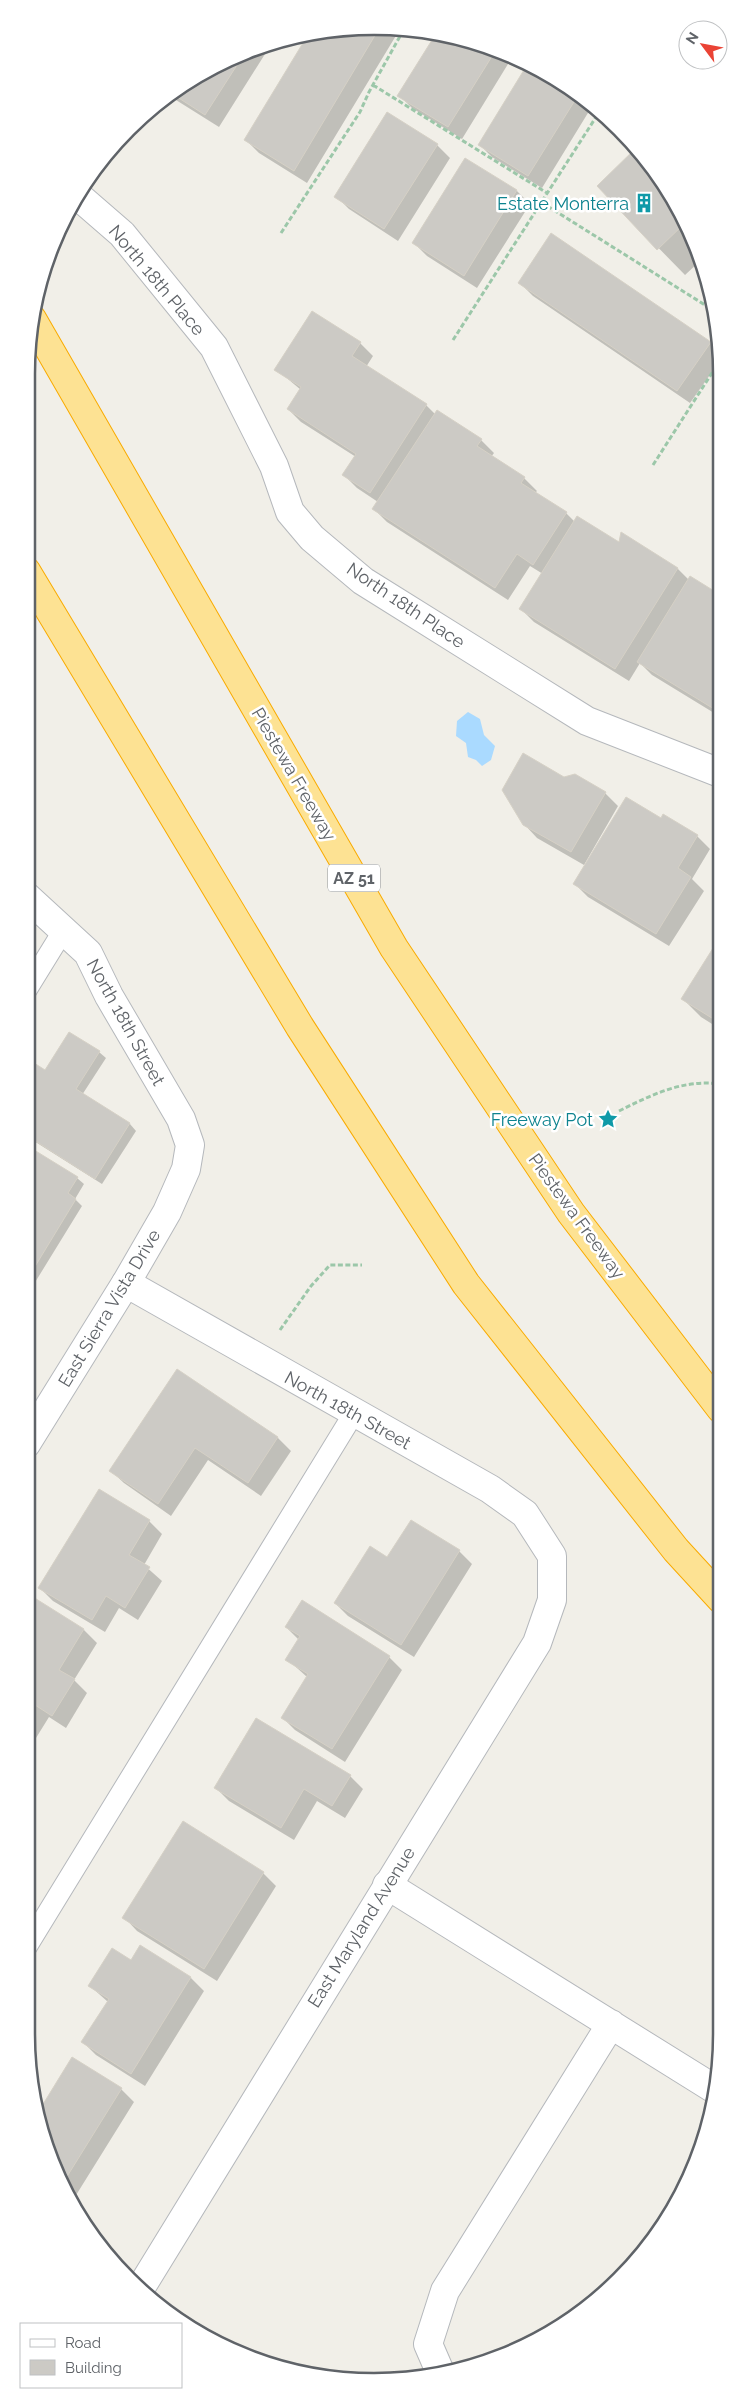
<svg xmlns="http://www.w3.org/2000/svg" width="748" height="2408" font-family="Raleway,sans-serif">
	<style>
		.water { fill: #aadaff }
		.shadow { fill: #0003 }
		.building { fill: #cccac5; stroke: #d6d1c6 }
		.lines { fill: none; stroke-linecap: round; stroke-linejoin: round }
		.service-casing { stroke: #b5b8bc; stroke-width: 22 }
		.minor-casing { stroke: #b5b8bc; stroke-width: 30 }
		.tertiary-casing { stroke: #b5b8bc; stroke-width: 30 }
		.motorway-casing { stroke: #f9ab00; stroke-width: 30 }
		.path { stroke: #9cc7a9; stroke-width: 3; stroke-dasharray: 5 2.5; stroke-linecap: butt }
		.service { stroke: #fff; stroke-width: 20 }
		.minor { stroke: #fff; stroke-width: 28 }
		.tertiary { stroke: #fff; stroke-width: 28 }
		.motorway { stroke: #fde293; stroke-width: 28 }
		.labels { text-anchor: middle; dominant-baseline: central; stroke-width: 5; stroke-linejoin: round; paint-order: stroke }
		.shield { fill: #fff; stroke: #8f9295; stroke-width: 1 }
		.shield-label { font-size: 16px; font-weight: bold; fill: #5f6368 }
		.culture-label { font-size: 18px; fill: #0d838f; stroke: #fff; text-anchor: end }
		.street-label { font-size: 18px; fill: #5f6368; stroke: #fff }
		.rim { fill: none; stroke: #5f6368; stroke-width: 2.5 }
	</style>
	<rect width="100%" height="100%" fill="#f1efe8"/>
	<path class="water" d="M468 712 480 719 484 735 495 746 491 760 482 766 476 760 468 757 466 743 456 736 457 721Z"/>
	<path class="shadow" d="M374 26 400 29 307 183 259 153 246 140 311 32Z
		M438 33 511 59 462 139 412 108 399 95Z
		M272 43 219 127 168 95 181 85 241 53Z
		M528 65 548 73 591 108 542 188 492 157 479 144Z
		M437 145 450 158 398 241 349 209 336 196Z
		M638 148 686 220 699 262 685 275 598 186Z
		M465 159 517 191 530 204 477 288 427 256 414 243Z
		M520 283 710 342 719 351V362L690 403 533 296Z
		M360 343 373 356 366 367 426 405 435 414 481 440 494 453 491 457 524 478 537 491 535 493 566 513 575 522 678 569 689 580 690 578 719 596V716L652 675 640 663 629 681 534 622 521 609 543 574 530 566 508 600 387 522 374 509 378 502 357 488 344 475 356 457 301 422 288 409 301 390 276 369Z
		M719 428V438L715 434Z
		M563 778 605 793 618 806 584 865 537 838 524 824Z
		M661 820 697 836 710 849 692 879 704 891 669 946 588 897 575 884Z
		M720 939V1029L701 1017 683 999Z
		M99 1052 106 1058 82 1095 130 1124 136 1131 102 1184 26 1136V1070L46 1072Z
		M26 1146 77 1178 84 1184 75 1199 82 1206 34 1284 26 1279Z
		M177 1371 278 1438 291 1451 261 1496 208 1460 171 1516 124 1483 110 1470Z
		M99 1491 149 1521 162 1534 144 1565 162 1581 138 1620 119 1608 105 1632 53 1601 40 1588Z
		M459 1551 472 1564 414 1657 348 1616 335 1603 388 1559Z
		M34 1599 84 1630 97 1643 74 1680 87 1693 66 1728 49 1717 36 1738 26 1732V1611Z
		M286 1627 389 1657 402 1670 345 1762 295 1730 282 1717 307 1677 287 1659 299 1640Z
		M350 1776 363 1789 345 1818 317 1801 294 1840 229 1801 216 1788Z
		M263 1873 276 1886 217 1981 137 1931 124 1917Z
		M141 1947 191 1978 204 1991 145 2086 96 2055 83 2042 108 2002 90 1986 131 1962Z
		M73 2059 121 2089 134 2102 73 2200 53 2167 37 2116Z"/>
	<path class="building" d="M374 26 380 27 294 171 244 140 309 33Z
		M437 32 494 53 448 127 397 96Z
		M246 51 205 115 171 93 181 85Z
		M527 65 548 73 577 97 528 176 478 145Z
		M387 112 438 144 384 229 334 197Z
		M637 147 686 222 657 250 597 186Z
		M465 158 517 190 464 276 412 243Z
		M551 233 711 342 677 391 518 283Z
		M312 311 361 342 352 356 427 404 370 493 342 475 356 454 287 409 301 387 274 370Z
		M437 410 482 439 477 446 525 477 521 483 567 512 533 565 517 554 495 588 372 509Z
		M577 516 619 542 621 532 678 568 615 669 519 609Z
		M690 576 719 594V712L637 662Z
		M523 753 564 777 575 774 606 792 571 852 523 825 502 790Z
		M626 797 661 818 663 814 698 835 678 868 691 877 656 934 573 884Z
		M720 937V1023L681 999Z
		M69 1032 100 1051 76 1089 130 1123 95 1179 26 1135V1068L31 1061 45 1070Z
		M26 1145 78 1177 68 1193 76 1199 28 1278Z
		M177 1369 278 1437 248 1483 195 1448 158 1504 109 1471Z
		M99 1489 150 1520 129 1555 150 1567 125 1608 106 1596 92 1620 38 1588Z
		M411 1520 460 1550 401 1645 334 1603 370 1546 387 1557Z
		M33 1597 84 1629 59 1670 75 1679 52 1716 35 1705 26 1720V1609Z
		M302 1600 390 1656 332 1749 281 1718 308 1674 285 1660 300 1636 285 1627Z
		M256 1718 351 1775 332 1806 304 1789 281 1828 214 1788Z
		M183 1821 264 1872 204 1969 122 1918Z
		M140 1945 191 1977 131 2074 81 2042 109 1999 88 1986 112 1948 131 1960Z
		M72 2057 122 2088 63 2183 53 2167 37 2114Z"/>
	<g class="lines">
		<defs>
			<path id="service" d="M26 991 63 931
				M26 1948 354 1413"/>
			<path id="minor" d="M77 195 122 234 214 347 274 466 290 512 312 538 363 581 587 721 720 773
				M26 896 88 953 109 996 181 1119 190 1145 186 1169 167 1212 126 1283
				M387 1885 716 2090
				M441 2374 428 2344 445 2291 611 2024"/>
			<path id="tertiary" d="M26 1444 126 1283 490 1489 525 1514 552 1556V1600L537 1643 140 2289"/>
			<path id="motorway" d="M32 319 394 948 571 1213 721 1409
				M26 571 300 1027 466 1284 676 1550 721 1599"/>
		</defs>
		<use href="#service" class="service-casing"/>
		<use href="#minor" class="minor-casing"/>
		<use href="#tertiary" class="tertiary-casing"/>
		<use href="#motorway" class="motorway-casing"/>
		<path class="path" d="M373 85 547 193
			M541 202 713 310
			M281 233 360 112 369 92 404 29
			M453 340 598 114
			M653 465 719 362
			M619 1111C651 1095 683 1079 720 1084
			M280 1330 311 1286 330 1265H362"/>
		<use href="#service" class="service"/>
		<use href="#minor" class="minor"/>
		<use href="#tertiary" class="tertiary"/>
		<use href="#motorway" class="motorway"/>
	</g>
	<defs>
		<symbol id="building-bare" viewBox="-9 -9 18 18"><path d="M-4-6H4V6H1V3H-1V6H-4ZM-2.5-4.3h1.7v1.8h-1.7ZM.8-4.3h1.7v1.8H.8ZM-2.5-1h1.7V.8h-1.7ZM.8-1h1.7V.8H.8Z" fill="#0f9aa8" stroke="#fff" stroke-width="2.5" paint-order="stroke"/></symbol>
		<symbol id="sight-bare" viewBox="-9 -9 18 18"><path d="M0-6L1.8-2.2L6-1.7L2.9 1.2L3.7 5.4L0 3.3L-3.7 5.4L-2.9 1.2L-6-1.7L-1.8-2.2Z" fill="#0f9aa8" stroke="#fff" stroke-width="2.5" paint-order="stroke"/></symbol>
	</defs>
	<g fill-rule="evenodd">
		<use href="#building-bare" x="630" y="189" width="28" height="28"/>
		<use href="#sight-bare" x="594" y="1105" width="28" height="28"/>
	</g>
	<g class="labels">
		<rect class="shield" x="328" y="864.5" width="52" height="27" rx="4"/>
		<g class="shield-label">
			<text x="354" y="878">AZ 51</text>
		</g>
		<g class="culture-label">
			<text x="629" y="203">Estate Monterra</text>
			<text x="593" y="1119">Freeway Pot</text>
		</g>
		<g class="street-label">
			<text transform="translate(157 280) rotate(50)">North 18th Place</text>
			<text transform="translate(406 605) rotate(34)">North 18th Place</text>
			<text transform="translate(294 774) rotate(60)">Piestewa Freeway</text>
			<text transform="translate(126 1022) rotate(61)">North 18th Street</text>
			<text transform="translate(577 1216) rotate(54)">Piestewa Freeway</text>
			<text transform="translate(109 1308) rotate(-59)">East Sierra Vista Drive</text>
			<text transform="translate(348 1410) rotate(29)">North 18th Street</text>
			<text transform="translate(361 1927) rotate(-58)">East Maryland Avenue</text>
		</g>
	</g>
	<path d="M0 0H748V2408H0ZM374 35H374A339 339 0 0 1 713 374V2034A339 339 0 0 1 374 2373H374A339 339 0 0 1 35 2034V374A339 339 0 0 1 374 35Z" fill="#fff" fill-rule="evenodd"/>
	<path class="rim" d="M374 35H374A339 339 0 0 1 713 374V2034A339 339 0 0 1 374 2373H374A339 339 0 0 1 35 2034V374A339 339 0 0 1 374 35Z"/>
	<rect x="20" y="2323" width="162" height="65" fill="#ffffff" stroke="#bfc1c3"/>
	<rect x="30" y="2339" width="25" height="8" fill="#ffffff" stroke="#bfc1c3"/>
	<text x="65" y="2348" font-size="15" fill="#5f6368">Road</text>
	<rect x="30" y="2360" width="25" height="15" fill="#cccac5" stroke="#bfc1c3"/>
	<text x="65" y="2373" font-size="15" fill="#5f6368">Building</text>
	<g transform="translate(703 45) rotate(302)"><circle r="24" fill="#ffffff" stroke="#bfc1c3"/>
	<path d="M0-4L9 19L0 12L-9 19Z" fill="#ea4335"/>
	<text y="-8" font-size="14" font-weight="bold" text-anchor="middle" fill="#5f6368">N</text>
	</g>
</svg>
